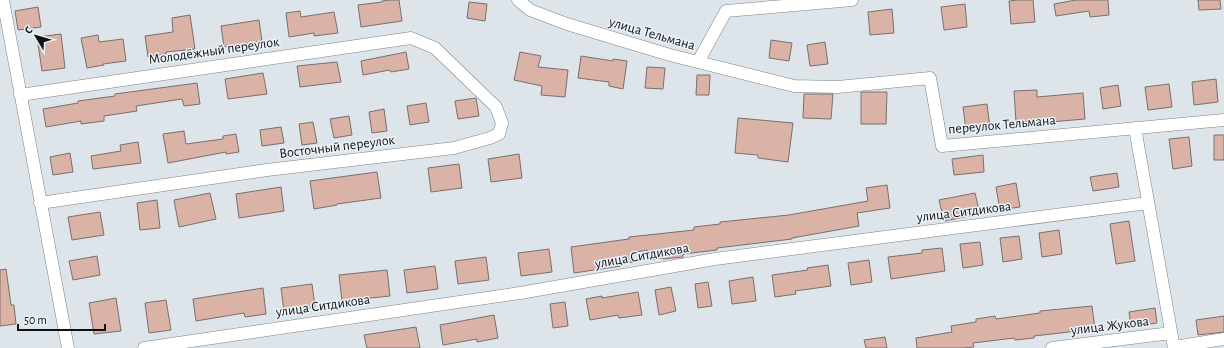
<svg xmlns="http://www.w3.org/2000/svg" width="1224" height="348" font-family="'Alegreya Sans',sans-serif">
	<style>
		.building { fill: #dab2a6; stroke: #78706e }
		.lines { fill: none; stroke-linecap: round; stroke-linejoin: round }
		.minor-casing { stroke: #7d8389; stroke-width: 13 }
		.minor { stroke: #fff; stroke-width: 12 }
		.labels { text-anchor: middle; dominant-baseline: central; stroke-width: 3; stroke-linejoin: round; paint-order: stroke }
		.street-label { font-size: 14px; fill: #0f1214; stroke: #ebf2f8 }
	</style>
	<rect width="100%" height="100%" fill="#dde4ea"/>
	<path class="building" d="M390 0H399L402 21 361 27 358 5 382 2V1Z
		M1017 0H1033L1035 22 1011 24 1009 1Z
		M1076 0H1108L1109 15 1090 17 1089 11 1056 16 1054 4Z
		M1198 0H1220L1221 9 1199 10Z
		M469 2 487 4 485 21 467 18Z
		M965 4 967 27 944 30 941 7Z
		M38 7 41 27 18 30 15 11Z
		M892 9 894 33 870 35 868 12Z
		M300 11 301 17 334 12 338 33 314 36V33L289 37 286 13Z
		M190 15 195 49 166 52V54L148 57 145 36 173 32 172 18Z
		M259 20 262 41 224 47 221 26Z
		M61 34 65 68 42 71 37 37Z
		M98 35 99 42 123 39 126 61 103 64 104 65 87 68 81 38Z
		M771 40 792 43 789 61 769 58Z
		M825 42 828 64 810 66 807 45Z
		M406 52 409 69 391 72 390 70 363 75 361 61Z
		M520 52 541 56 538 67 568 70 565 97 541 95 542 86 514 80Z
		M581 56 613 61V59L627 61 623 89 609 86V82L578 78Z
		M337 62 341 82 300 87 297 66Z
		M647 67 665 68 663 89 645 88Z
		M263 73 267 94 228 99 225 79Z
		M697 75H710L709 95H696Z
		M1216 79 1218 102 1194 105 1192 82Z
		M197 83 200 104 184 106 182 99 136 106 137 111 104 116V121L81 124V121L46 127 43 109 78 103V101L115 96V94Z
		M1169 84 1172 107 1148 110 1145 87Z
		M1118 85 1121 106 1103 109 1100 88Z
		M1037 90V97L1083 93 1085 119 1050 122V120L1016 122 1014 91Z
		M861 92H887L886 124H861Z
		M804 94H833L831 119 803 118Z
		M476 98 479 116 458 119 455 101Z
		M426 103 429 122 410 125 407 106Z
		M987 104 990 128 966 130 963 107Z
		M384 109 387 131 372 133 369 112Z
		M349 116 352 135 334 138 330 119Z
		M738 118 793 123 788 162 758 158V155L735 153Z
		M313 122 317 143 302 145 299 124Z
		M281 127 284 143 262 146 260 130Z
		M184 131 186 144 223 139V136L236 134 239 152 226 154V152L168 163 163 134Z
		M1214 135H1224V160H1214Z
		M1189 137 1192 166 1173 169 1169 139Z
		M138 142 141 163 93 169 91 156 121 151 120 145Z
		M70 153 73 172 53 175 50 157Z
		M519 154 522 178 491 182 488 159Z
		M983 155 984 172 954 175 952 159Z
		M459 164 462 188 431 192 428 168Z
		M377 172 381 198 337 204V205L314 209 310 181Z
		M1117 173 1119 187 1093 191 1090 177Z
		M1016 183 1020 207 1000 210 996 187Z
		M887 185 890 208 857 213 859 226 792 238V239L717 248V250L683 254V257L663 259V258L649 260 647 250 632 253 633 262 620 264 621 266 574 273 571 247 629 239V237L694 230V227L720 224V222L789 215 868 201 866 188Z
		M281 187 284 211 239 218 236 194Z
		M210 193 216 219 179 227 174 200Z
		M975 193 980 214 944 221 939 200Z
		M157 200 160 228 140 230 137 203Z
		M100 212 104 235 72 240 68 217Z
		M1129 221 1135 261 1116 264 1110 224Z
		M1059 230 1062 254 1042 257 1039 233Z
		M1019 236 1022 259 1003 262 1000 238Z
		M980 242 983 265 963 268 960 244Z
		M942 248 945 271 891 279 888 257 922 253V250Z
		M549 249 552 272 521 276 518 253Z
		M97 256 100 275 73 280 69 261Z
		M486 257 489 280 458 284 455 261Z
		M869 260 872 282 851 285 848 263Z
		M828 265 831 286 795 291 796 294 775 297 772 275 808 270 807 268Z
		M435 266 438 289 407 293 404 270Z
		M6 269 11 305H14L16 324 0 326V270Z
		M387 270 390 296 342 301 339 275Z
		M753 277 756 301 732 304 729 281Z
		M708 282 712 306 698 308 695 284Z
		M312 284 315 307 284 311 281 288Z
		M671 287 676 311 659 315 655 290Z
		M263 288 266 314 245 317 244 313 196 321 193 299Z
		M638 292 642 315 619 318 618 315 590 320 586 299 602 296V298Z
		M116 298 121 331 94 334 89 303Z
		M166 300 171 330 149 333 145 303Z
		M565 302 568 326 553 328 550 304Z
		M1092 306 1095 329 1034 336V338L1015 340 1014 338 973 343 974 347 963 348H917L916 338 952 332 951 326 976 322V319L995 316 996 319 1040 313V311Z
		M1155 308 1157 323 1131 327 1129 312Z
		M494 315 498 338 477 342V339L443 345 440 325Z
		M1224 316V332L1198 335 1196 320Z
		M416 327 420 348H367L364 335Z
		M885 337 887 348H866L864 340Z"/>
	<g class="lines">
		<defs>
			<path id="minor" d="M3 0 68 348
				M518 0 530 10 567 24 670 55 794 86 838 87 930 78 942 146 1224 120
				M698 62 726 11 852 0
				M20 95 411 38 435 48 496 107 502 123 499 134 490 138 454 148 267 170 40 203
				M1135 128 1174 348
				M1174 347 1224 339
				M144 348 520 293 715 259 1148 203
				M1052 348 1171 333"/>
		</defs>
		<use href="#minor" class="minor-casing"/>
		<use href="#minor" class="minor"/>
	</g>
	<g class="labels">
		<g class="street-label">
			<text transform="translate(652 34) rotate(16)">улица Тельмана</text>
			<text transform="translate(214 51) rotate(-8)">Молодёжный переулок</text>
			<text transform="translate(1002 125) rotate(-5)">переулок Тельмана</text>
			<text transform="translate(337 147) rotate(-7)">Восточный переулок</text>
			<text transform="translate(964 212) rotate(-7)">улица Ситдикова</text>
			<text transform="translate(642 256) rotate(-10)">улица Ситдикова</text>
			<text transform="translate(323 306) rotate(-8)">улица Ситдикова</text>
			<text transform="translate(1110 326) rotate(-7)">улица Жукова</text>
		</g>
	</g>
	<g transform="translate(36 36) rotate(308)" stroke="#ebf2f8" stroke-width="3" paint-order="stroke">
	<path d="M0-3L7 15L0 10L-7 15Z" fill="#0f1214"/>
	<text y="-6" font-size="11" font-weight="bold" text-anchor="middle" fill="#0f1214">С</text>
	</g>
	<path d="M18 324v6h87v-6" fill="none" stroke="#0f1214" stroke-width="2"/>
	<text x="24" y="324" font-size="12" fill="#0f1214" stroke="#ebf2f8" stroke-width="3" paint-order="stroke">50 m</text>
</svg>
